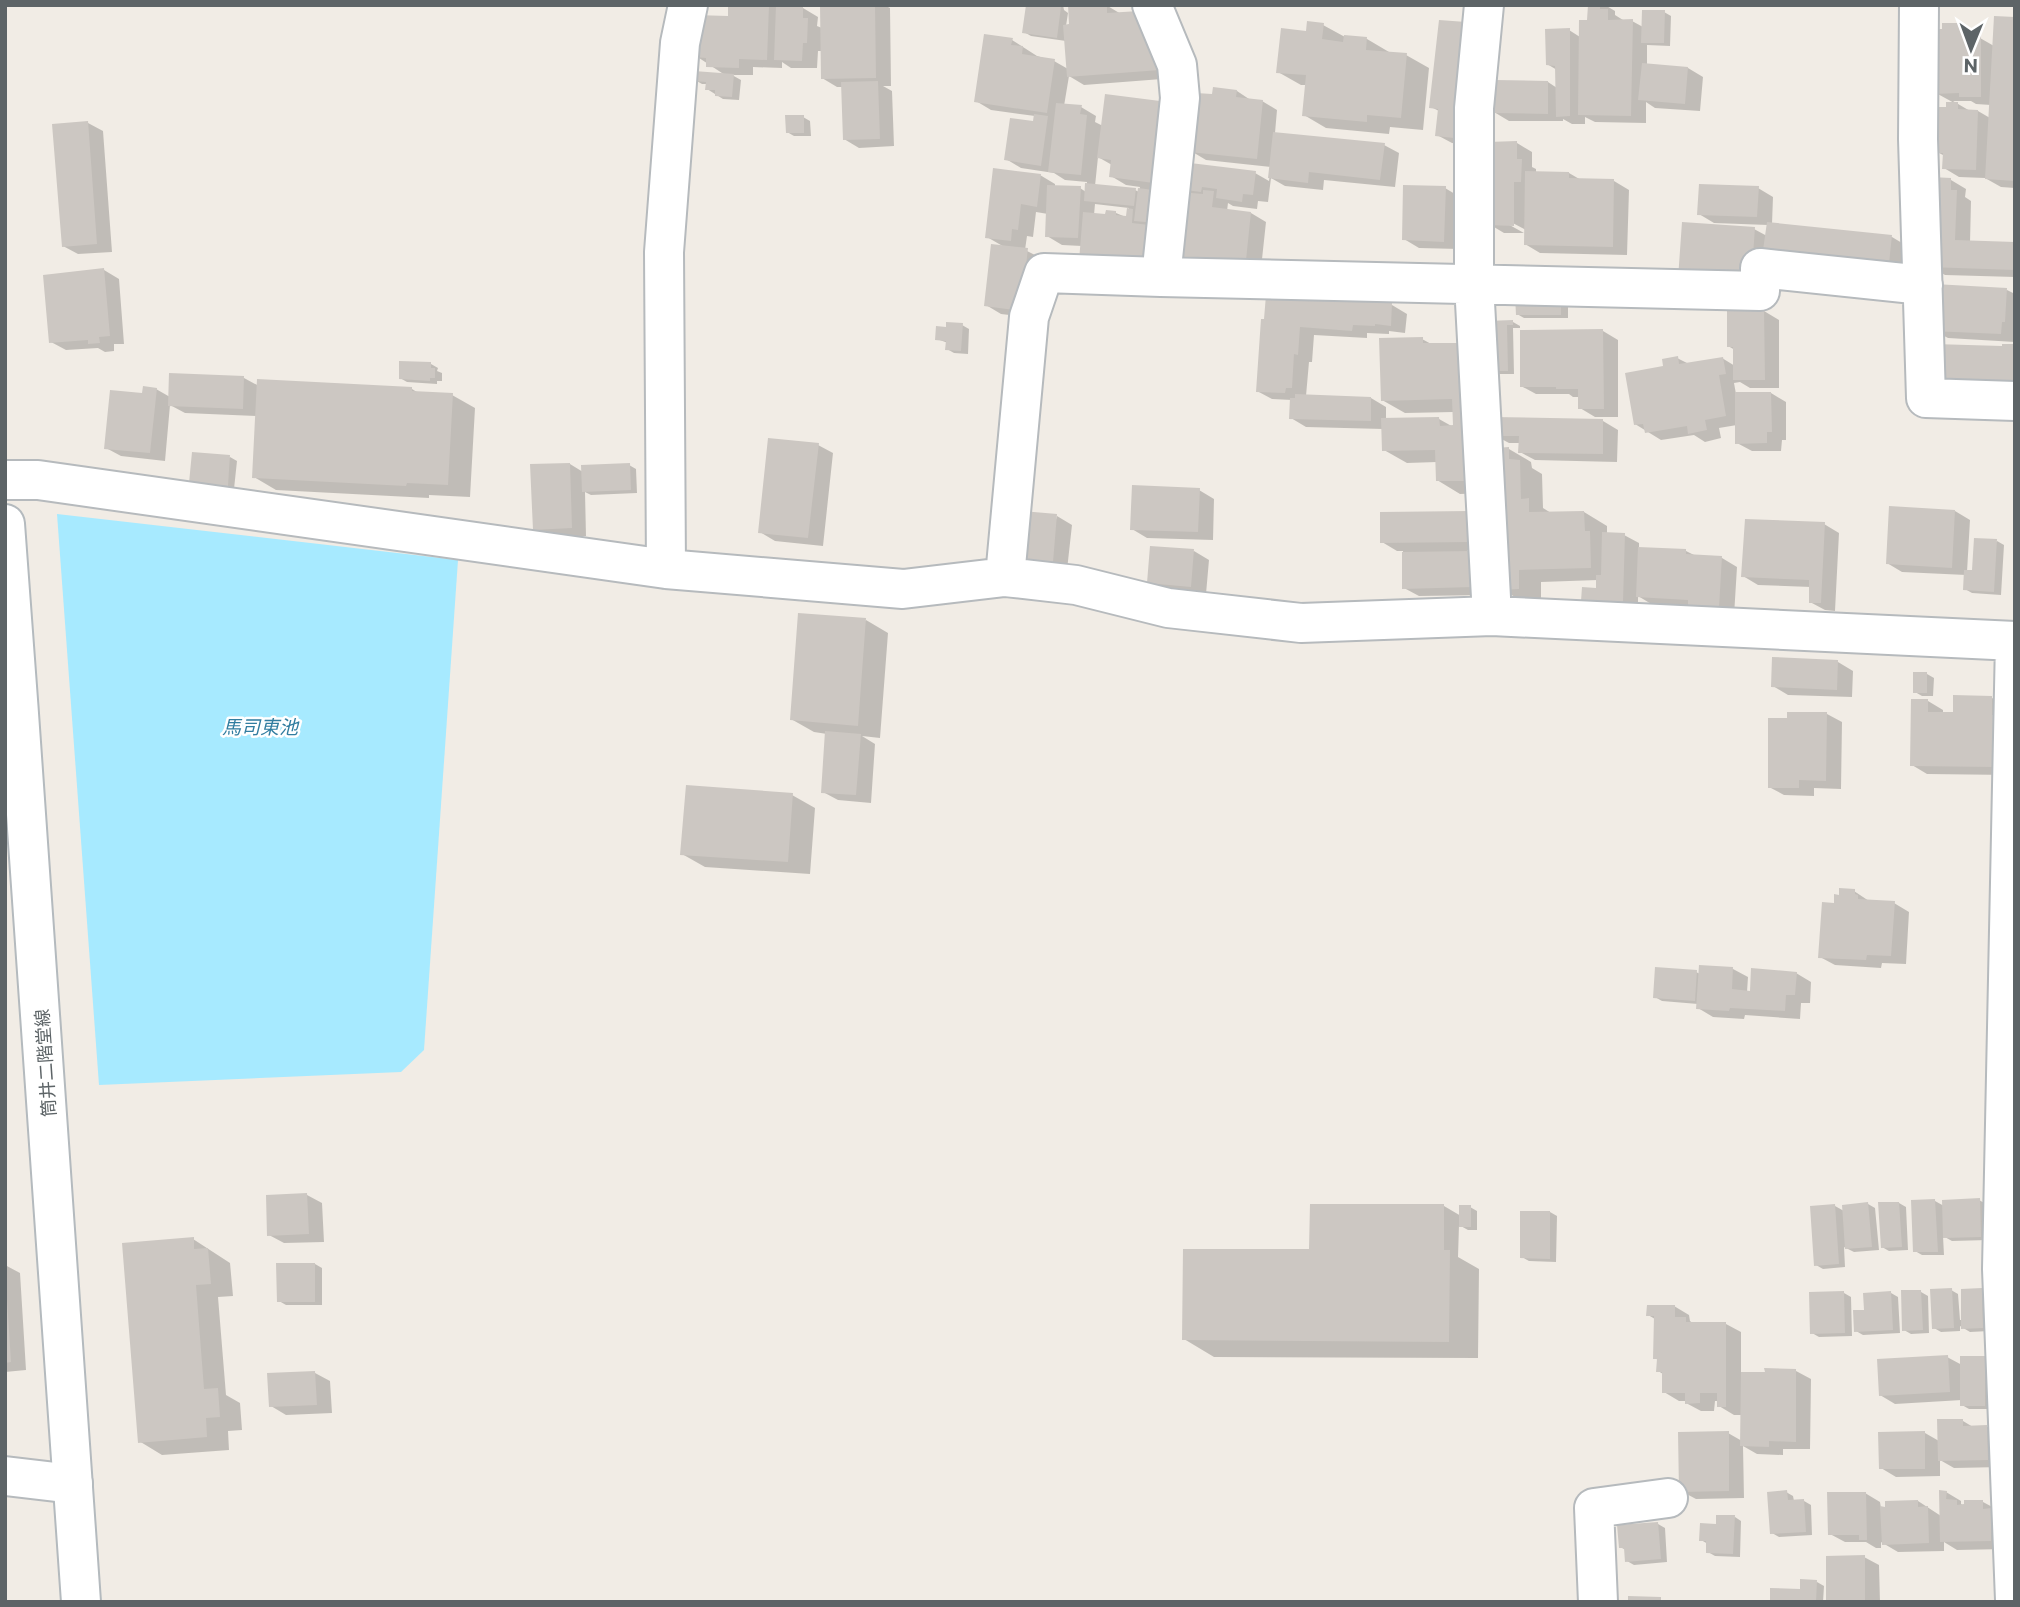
<svg xmlns="http://www.w3.org/2000/svg" width="2020" height="1607" font-family="Commissioner,'Noto Sans JP',sans-serif">
	<style>
		.water { fill: #a7eaff }
		.shadow { fill: #0003; fill-rule: evenodd }
		.building { fill: #ccc7c2 }
		.lines { fill: none; stroke-linecap: round; stroke-linejoin: round }
		.minor-casing { stroke: #b6babd; stroke-width: 42 }
		.tertiary-casing { stroke: #b6babd; stroke-width: 42 }
		.secondary-casing { stroke: #b4babe; stroke-width: 42 }
		.minor { stroke: #fff; stroke-width: 38 }
		.tertiary { stroke: #fff; stroke-width: 38 }
		.secondary { stroke: #fff; stroke-width: 38 }
		.labels { text-anchor: middle; dominant-baseline: central; stroke-width: 5; stroke-linejoin: round; paint-order: stroke }
		.street-label { font-size: 18px; fill: #5d6467; stroke: #fff }
		.water-label { font-size: 19px; font-style: italic; fill: #317da0; stroke: #fff }
	</style>
	<rect width="100%" height="100%" fill="#f1ece5"/>
	<path class="water" d="M57 514 458 560 424 1050 401 1072 99 1085Z"/>
	<path class="shadow" d="M730 5H790L794 8H803L818 17 817 26 822 28 821 5H884L890 8 891 86H883L892 91 894 146 859 148 844 139 842 87H837L822 78V51H818L817 68H791L782 62V68L753 67V75H732L741 80 739 100 723 99 707 89 708 84H702L695 80 725 75 696 56 730 18Z
		M1027 5H1063L1064 10 1068 13 1066 26 1106 5 1121 14 1139 13 1175 78 1084 85 1069 76 1064 106 1081 107 1096 116 1095 122 1103 126 1160 103 1175 111 1177 184 1255 173 1269 181 1271 167 1206 160 1191 151 1214 96 1237 91 1252 101H1262L1277 110 1275 133 1384 145 1399 153 1395 187 1324 180 1323 190 1285 186 1271 178 1268 202 1258 201 1257 209 1233 206 1228 203 1227 211 1251 213 1266 222 1260 278 1082 246 1062 245 1047 236 1048 214 1036 212 1033 237 1027 236 1025 250 1043 259 1036 318 1001 314 986 305 1006 248 987 237 1040 175 1055 184V187L1080 188 1086 192 1087 182 1065 180 1054 173 1021 168 1006 159 1034 123 1035 116 991 110 976 101 1012 40 1037 56 1054 61 1068 69 1066 41 1031 36 1024 32ZM1098 157 1112 165 1111 176 1126 185 1140 187 1139 192 1135 190 1095 186ZM1095 204 1129 208 1128 218 1116 213 1107 216 1094 215Z
		M1589 5H1605L1615 11V15L1623 20 1632 21 1643 27 1664 12 1671 16 1670 46 1647 45V65L1688 68 1703 77 1700 111 1655 108 1646 102V123L1595 122 1585 117V124H1572L1563 119V121H1509L1494 112 1548 82 1557 88V70L1547 64 1569 30 1580 37 1589 22Z
		M2015 19V188L2001 187 1985 178 1959 177 1944 168 1945 156 1937 152 1948 109 1956 104 1936 93 1962 25 1977 34V38H1980L1994 46ZM1953 101H1971L1976 104 1991 105 1990 118 1978 111H1970Z
		M1440 22 1469 145 1452 143 1437 135 1439 111 1431 107Z
		M1323 25 1345 37 1367 39 1389 52V53L1406 55 1429 68 1423 130 1390 127 1389 134 1326 128 1304 115 1306 85H1301L1278 72 1308 33Z
		M803 117 810 121 811 136H794L787 132Z
		M88 123 103 131 112 252 78 254 63 246Z
		M1517 143 1532 152V167L1536 169V173H1569L1581 180 1614 181 1629 190 1627 255 1540 253 1525 244 1526 230 1507 220 1506 223 1524 233H1504L1489 224Z
		M1951 180 1966 189 1965 197 1971 201 1970 243 2015 244V277L1945 275 1930 266Z
		M1445 188 1460 197 1459 249 1419 248 1404 239Z
		M1758 188 1773 197 1772 224 1892 237 1907 246 1904 271 1694 287 1754 229 1767 236 1768 225 1714 223 1699 214Z
		M104 270 119 279 124 344H114V351L105 352 98 348 66 350 51 342Z
		M2007 290 2015 294V342L1948 338 1933 330Z
		M1568 303V318H1524L1517 314Z
		M1392 305 1407 314 1405 333 1389 331V334L1367 333V338L1314 335 1312 362H1309L1306 396 1371 398 1386 407V420L1439 419 1455 428 1454 412 1405 413 1382 400 1422 339 1433 345 1488 493 1460 494 1437 480V462L1407 463 1384 450 1383 429 1306 427 1291 418 1292 400 1272 399 1257 391 1262 321Z
		M1764 311 1779 320V388H1750L1740 382 1734 383 1736 394 1771 393 1786 402V440H1782L1781 451H1752L1737 443V425L1719 428 1721 438 1705 442 1694 435 1661 440 1635 424 1666 367 1677 358 1689 364 1722 358 1735 366V350L1728 346Z
		M1513 322 1520 326V328H1513L1514 374H1497L1489 323Z
		M962 325 969 329 968 354 954 353 947 349 948 343 937 339 947 329Z
		M1603 331 1618 340V417H1595L1580 408V397H1573L1569 394H1536L1521 386Z
		M431 364 438 368 437 371 442 373V381H437V384L407 382 400 378Z
		M244 378 259 386 412 389 420 394 452 395 475 408 470 497 429 495V498L276 490 254 477 257 416 185 413 170 405 165 461 121 456 106 448 144 395 156 389 170 397Z
		M1603 421 1618 430 1617 462 1535 460 1520 452V443H1509L1494 435Z
		M818 445 833 453 823 546 775 541 760 532Z
		M1509 449 1531 462 1532 468 1542 474 1543 508 1551 513 1584 512 1607 526V534L1624 535 1639 543V549L1686 551 1696 556 1722 558 1737 567 1734 616 1653 605 1638 596V610L1598 609 1583 600 1597 590 1598 580 1541 582V601L1524 602 1501 589Z
		M230 457 237 461 234 489 198 486Z
		M570 464 583 472 629 465 636 469 637 493 591 495 585 492 586 536 549 537 534 529Z
		M1199 490 1214 499 1213 540 1147 538 1132 529Z
		M1955 511 1970 520 1967 572H1974L1997 541 2004 545 2001 595 1972 593 1965 589 1966 575 1902 572 1887 563Z
		M1470 512 1485 549 1467 550 1487 561V595L1419 596 1404 588 1403 551H1397L1382 542Z
		M1057 516 1072 525 1067 570H1041Z
		M1824 524 1839 533 1835 611 1825 610 1810 602 1811 587 1758 585 1743 576Z
		M1194 551 1209 560 1206 594 1164 591 1149 583Z
		M866 620 888 633 880 738 862 736 875 744 871 803 838 800 823 792 827 734 814 732 791 719Z
		M1774 659 1838 662 1853 671 1852 697 1788 695 1773 686Z
		M1927 674 1934 678 1933 696H1922L1915 692Z
		M1992 698 2007 706 2011 775 1927 774 1912 765 1928 701 1943 710V713H1954Z
		M1827 714 1842 722 1841 789 1814 788V796L1784 795 1769 787 1788 720Z
		M792 795 815 808 810 874 705 867 682 854Z
		M1854 891 1869 901 1894 903 1909 912 1906 964 1882 963 1881 968 1835 965 1820 957 1835 905Z
		M1733 969 1748 977 1747 992H1752L1796 973 1811 982 1810 1003H1801L1800 1019 1745 1015 1744 1019 1713 1017 1698 1008V1004L1662 1001 1655 997 1696 972 1700 974Z
		M307 1195 322 1203 324 1242 284 1243 269 1235Z
		M1979 1200 1986 1204 1988 1240 1952 1241 1943 1236 1944 1255H1922L1915 1251 1935 1201 1944 1206Z
		M1899 1203 1906 1207 1908 1250 1889 1251 1882 1247Z
		M1868 1204 1875 1208 1879 1250 1854 1252 1844 1247 1845 1267 1823 1269 1816 1265 1835 1206 1844 1211Z
		M1444 1206 1461 1216 1470 1207 1477 1211V1230H1468L1459 1225 1458 1257 1479 1269 1478 1358 1214 1357 1184 1339 1311 1251Z
		M1550 1212 1557 1216 1556 1262 1529 1261 1522 1257Z
		M193 1239 230 1263 233 1296 218 1297 226 1395 240 1403 242 1430 228 1431 229 1450 162 1455 139 1441Z
		M315 1264 322 1268V1305H286L279 1301Z
		M5 1265 20 1273 26 1370 5 1372Z
		M1951 1290 1958 1294 1960 1320H1963L1982 1290 1989 1294V1331L1970 1332 1960 1326V1331L1941 1332 1934 1328Z
		M1921 1292 1928 1296 1929 1333 1911 1334 1904 1330Z
		M1844 1293 1851 1297 1852 1336 1819 1337 1812 1333Z
		M1891 1293 1898 1297 1900 1333 1863 1335 1856 1331 1866 1312Z
		M1674 1306 1689 1315 1690 1321 1694 1324H1726L1741 1332V1374H1767L1796 1371 1811 1379 1810 1449H1783V1455L1757 1454 1743 1446 1744 1498 1696 1499 1681 1491 1728 1433 1742 1441V1415H1734L1719 1406V1401H1715L1714 1411H1701L1686 1403V1401H1679L1664 1392 1663 1374 1658 1371V1360L1655 1358V1319L1648 1315Z
		M1947 1357 1962 1365 1985 1357 1992 1361V1409H1969L1962 1405V1400L1895 1404 1880 1395Z
		M315 1373 330 1381 332 1413 286 1415 271 1406Z
		M1939 1421H1963L1973 1427 1986 1426 2002 1435V1467L1954 1468 1940 1460V1476L1896 1477 1881 1468 1925 1433 1939 1441Z
		M1786 1492 1793 1496 1794 1501H1804L1811 1505 1812 1535 1779 1537 1772 1533Z
		M1946 1492 1961 1501V1504L1966 1507 1983 1502 1998 1510 2006 1549 1957 1550 1944 1542V1551L1898 1552 1881 1542V1548H1876L1866 1542H1845L1830 1534 1865 1493 1880 1502 1881 1508 1918 1501 1941 1516Z
		M1735 1517 1741 1521 1740 1557 1715 1556 1708 1552V1544L1701 1540 1718 1526Z
		M1658 1524 1665 1528 1667 1562 1634 1565 1627 1561 1626 1550 1620 1547Z
		M1864 1557 1879 1565 1880 1602H1828Z
		M1817 1582 1824 1586 1823 1602H1772L1802 1591Z"/>
	<path class="building" d="M728 5H769L767 60 739 59V68L706 67V58L694 57 695 15 728 16Z
		M776 5 803 6V18H808L807 43H803L802 61 774 60Z
		M820 5H875L876 78 821 79Z
		M1026 5H1057L1061 7 1057 38 1022 33Z
		M1068 5H1107V13L1139 11 1140 28 1157 27 1160 70 1067 77 1063 25 1069 24Z
		M1588 5H1600V9H1608V20L1633 19 1631 116 1578 115 1579 20H1587Z
		M1642 10H1665L1664 43H1641Z
		M1994 16 2015 17V181L1985 179Z
		M1439 20 1466 22 1454 138 1435 136 1438 109 1429 108Z
		M1307 21 1324 23 1322 39 1343 42 1344 35 1367 37 1366 50 1407 53 1401 118 1367 115V122L1302 116 1306 75 1276 73 1281 28 1306 31Z
		M1942 23H1962V37L1981 36V97H1959V93L1934 94V29H1942Z
		M1570 28V116L1556 117 1555 66 1546 65 1545 29Z
		M984 34 1013 38 1011 45 1023 46 1022 54 1055 59 1047 113 974 102Z
		M1642 63 1688 67 1685 104 1638 100Z
		M694 71 734 74 732 97 715 96V90H705L706 82 693 81Z
		M1495 80 1548 81V114L1492 113V94H1495Z
		M878 81 880 139 843 140 841 82Z
		M1213 87 1237 90 1236 97 1263 100 1257 159 1189 152 1196 93 1212 94Z
		M1105 94 1160 101 1158 116H1169L1161 184 1109 177 1111 160 1097 158Z
		M1946 102H1958V109L1978 110 1976 170 1942 169 1943 153H1935L1937 107H1946Z
		M1056 103 1082 105 1080 114 1087 115 1081 175 1048 172Z
		M1034 114 1048 116 1041 166 1004 160 1010 118 1033 121Z
		M785 115H804V133H786Z
		M88 121 97 244 62 247 52 124Z
		M1273 132 1385 143 1380 180 1309 172 1308 183 1268 178Z
		M1517 141V159H1522L1521 182H1514V226L1487 225 1488 142Z
		M1182 162 1256 171 1253 195 1243 194 1242 202 1216 198 1217 189 1202 187 1201 192 1178 189Z
		M993 168 1041 174 1037 207 1021 204 1018 230 1012 229 1011 241 985 238Z
		M1525 171 1569 172V178L1614 179 1613 247 1524 245Z
		M1931 177 1951 178V190H1957L1955 240 2015 242V270L1928 267Z
		M1085 183 1136 188 1134 206 1084 201Z
		M1699 184 1759 186 1757 217 1697 215Z
		M1047 185 1081 186 1078 238 1045 237Z
		M1403 185 1446 186 1444 242 1402 240Z
		M1138 188 1161 191 1157 223 1134 221Z
		M1203 190 1214 191 1212 207 1251 212 1245 270 1171 262 1179 192 1203 194Z
		M1127 208 1133 209 1132 223 1158 226 1154 268 1079 261 1083 212 1105 214 1106 210 1116 211V215L1126 216Z
		M1682 222 1755 227 1751 285 1678 279Z
		M1767 222 1892 235 1889 264 1763 250Z
		M991 244 1028 248 1021 311 984 306Z
		M104 268 110 336 99 337 100 343 88 344V340L49 343 43 275Z
		M1934 284 2007 288 2005 322H2002L2001 334 1931 331Z
		M1266 295 1392 303 1391 326 1375 324V326L1353 325 1352 331 1300 327 1298 355 1294 354 1292 388H1286L1285 393 1256 392 1261 319H1264Z
		M1515 295 1561 297V315H1516Z
		M1727 309H1764L1765 380H1733V347H1727Z
		M1513 320V325H1507L1508 371H1488L1487 321Z
		M946 322 963 323 961 351 945 350 946 341 935 340 936 326 946 327Z
		M1603 329 1604 409H1578V389H1556V387H1520V330Z
		M1423 337V343H1463L1466 481H1436L1435 450 1382 451 1381 418 1439 417 1440 426 1453 425 1452 399 1381 401 1379 338Z
		M1934 344 2002 346V344H2015V389L1932 386Z
		M1678 356 1679 364 1723 357 1726 374 1719 375 1726 416 1705 420 1707 430 1688 434 1687 426 1645 433 1643 424 1634 425 1625 373 1663 366 1662 359Z
		M399 361 431 362V368H435V378H430V381L399 379Z
		M169 373 244 376 243 409 168 406Z
		M257 379 412 387V391L453 393 448 485 407 483 406 486 252 478Z
		M143 386 157 388 150 453 104 449 110 390 142 393Z
		M1735 392H1771L1772 432H1767V443L1735 444Z
		M1295 394 1371 397V421L1289 419 1290 398H1295Z
		M1492 417 1603 419V454L1518 453 1519 436H1492Z
		M768 438 819 443 808 538 758 533Z
		M1509 447V459L1520 460 1521 499 1529 498V512L1584 511 1585 531H1590L1591 568 1519 570V589L1499 590 1496 448Z
		M192 452 230 455 228 486 189 483Z
		M570 463 572 528 533 530 530 464Z
		M630 463 631 490 582 492 581 465Z
		M1132 485 1200 488 1198 532 1130 530Z
		M1889 506 1955 510 1952 568 1886 564Z
		M1022 511 1057 514 1053 562 1044 561V565L1024 562Z
		M1470 511V542L1380 543V512Z
		M1745 519 1825 522 1821 603H1809V580L1741 577Z
		M1602 532 1625 533 1623 602 1581 601 1582 587 1596 588V575H1601Z
		M1974 538 1997 539 1994 592 1963 590 1964 570H1972Z
		M1150 546 1194 549 1191 587 1147 583Z
		M1638 547 1686 549V554L1722 556 1719 608 1688 606V600L1636 597Z
		M1472 551 1473 587 1402 589V552Z
		M798 613 866 618 858 726 790 720Z
		M1772 657 1838 660 1837 690 1771 687Z
		M1913 672H1927V693H1913Z
		M1953 695 1992 696V715H1997L1996 767 1910 766 1911 699H1928V712H1953Z
		M1787 712H1827L1826 781 1799 780V788H1768V718H1787Z
		M825 731 861 734 856 795 821 793Z
		M686 785 793 793 788 862 680 855Z
		M1839 888 1855 889V894L1858 895V899L1895 901 1891 956 1867 955 1866 960 1818 958 1822 902 1834 903V894L1839 895Z
		M1699 965 1733 967 1732 989 1750 991 1751 968 1797 972 1795 995H1786L1785 1011 1730 1008 1729 1011 1696 1009Z
		M1655 967 1697 970 1695 1001 1653 998Z
		M307 1193 309 1234 267 1236 266 1195Z
		M1980 1198 1981 1237 1943 1238 1942 1200Z
		M1935 1199 1938 1252H1913L1911 1200Z
		M1868 1202 1872 1247 1845 1249 1842 1205Z
		M1878 1202H1899L1902 1247 1881 1248Z
		M1310 1204H1444V1250H1450L1449 1342 1182 1340 1183 1249H1309Z
		M1835 1204 1839 1264 1814 1266 1810 1206Z
		M1459 1205H1471V1227H1459Z
		M1520 1211H1550V1259L1520 1258Z
		M194 1237V1249L208 1248 211 1284 196 1285 204 1389 218 1388 220 1417 206 1418 207 1437 138 1443 122 1243Z
		M276 1263H315V1302H277Z
		M1952 1288 1954 1328 1932 1329 1930 1289Z
		M1982 1288 1983 1328 1961 1329V1289Z
		M1901 1290H1921L1923 1330 1902 1331Z
		M1844 1291 1845 1333 1810 1334 1809 1292Z
		M1891 1291 1893 1330 1854 1332 1853 1310H1864L1863 1293Z
		M5 1299H7L11 1362 5 1363Z
		M1647 1305H1675V1317H1686V1322H1726V1407H1717V1393H1700V1403L1685 1404V1393H1662V1372H1656L1657 1359H1653L1654 1316H1646Z
		M1948 1355 1950 1392 1879 1396 1877 1359Z
		M1960 1356H1985V1406H1960Z
		M1764 1368 1796 1369V1442L1769 1441V1447L1740 1446 1741 1372H1765Z
		M315 1371 317 1405 269 1407 267 1373Z
		M1937 1419H1963V1426L1987 1425 1988 1460 1938 1461Z
		M1729 1431V1491L1679 1492 1678 1432Z
		M1925 1431V1469H1879L1878 1432Z
		M1787 1490 1788 1500 1804 1499 1806 1532 1770 1534 1767 1492Z
		M1939 1490 1947 1491 1946 1499 1957 1500V1505L1964 1504V1500H1983V1509L1991 1508V1541L1940 1542Z
		M1827 1492H1866L1867 1540H1859V1535H1828Z
		M1918 1500V1507L1928 1506 1929 1543 1882 1545 1880 1506 1885 1507V1501Z
		M1716 1515H1735L1733 1554 1706 1553V1541H1699L1700 1523 1716 1524Z
		M1658 1522 1661 1559 1625 1562 1624 1548H1619L1617 1525Z
		M1865 1555V1602H1826V1556Z
		M1800 1579 1817 1580 1816 1602H1770V1588L1800 1589Z
		M1628 1596 1661 1597V1602H1628Z"/>
	<g class="lines">
		<defs>
			<path id="minor" d="M1152 5 1177 65 1180 98 1161 277
				M1484 5 1474 108V284L1492 616 2015 641 2002 1269 2015 1600
				M1919 5 1918 139 1926 398 2015 401
				M5 480H38L666 569 903 589 1005 577 1076 585 1168 608 1301 623 1492 616
				M666 569 664 252 680 43 688 5
				M1005 577 1029 317 1044 273 1161 277 1760 291V268L1923 285
				M1598 1602 1594 1508 1668 1498"/>
			<path id="tertiary" d="M5 1476 73 1484"/>
			<path id="secondary" d="M5 524C32 883 56 1242 81 1602"/>
		</defs>
		<use href="#minor" class="minor-casing"/>
		<use href="#tertiary" class="tertiary-casing"/>
		<use href="#secondary" class="secondary-casing"/>
		<use href="#minor" class="minor"/>
		<use href="#tertiary" class="tertiary"/>
		<use href="#secondary" class="secondary"/>
	</g>
	<g class="labels">
		<g class="street-label">
			<text transform="translate(45 1063) rotate(-94)">筒井二階堂線</text>
		</g>
		<g class="water-label">
			<text x="260" y="726">馬司東池</text>
		</g>
	</g>
	<rect width="2020" height="1607" fill="none" stroke="#5d6467" stroke-width="14"/>
	<g transform="translate(1971 49) rotate(181)" stroke="#ffffff" stroke-width="5" paint-order="stroke">
	<path d="M0-5L12 26L0 18L-12 26Z" fill="#5d6467"/>
	<text y="-10" font-size="19" font-weight="bold" text-anchor="middle" fill="#5d6467">N</text>
	</g>
</svg>
